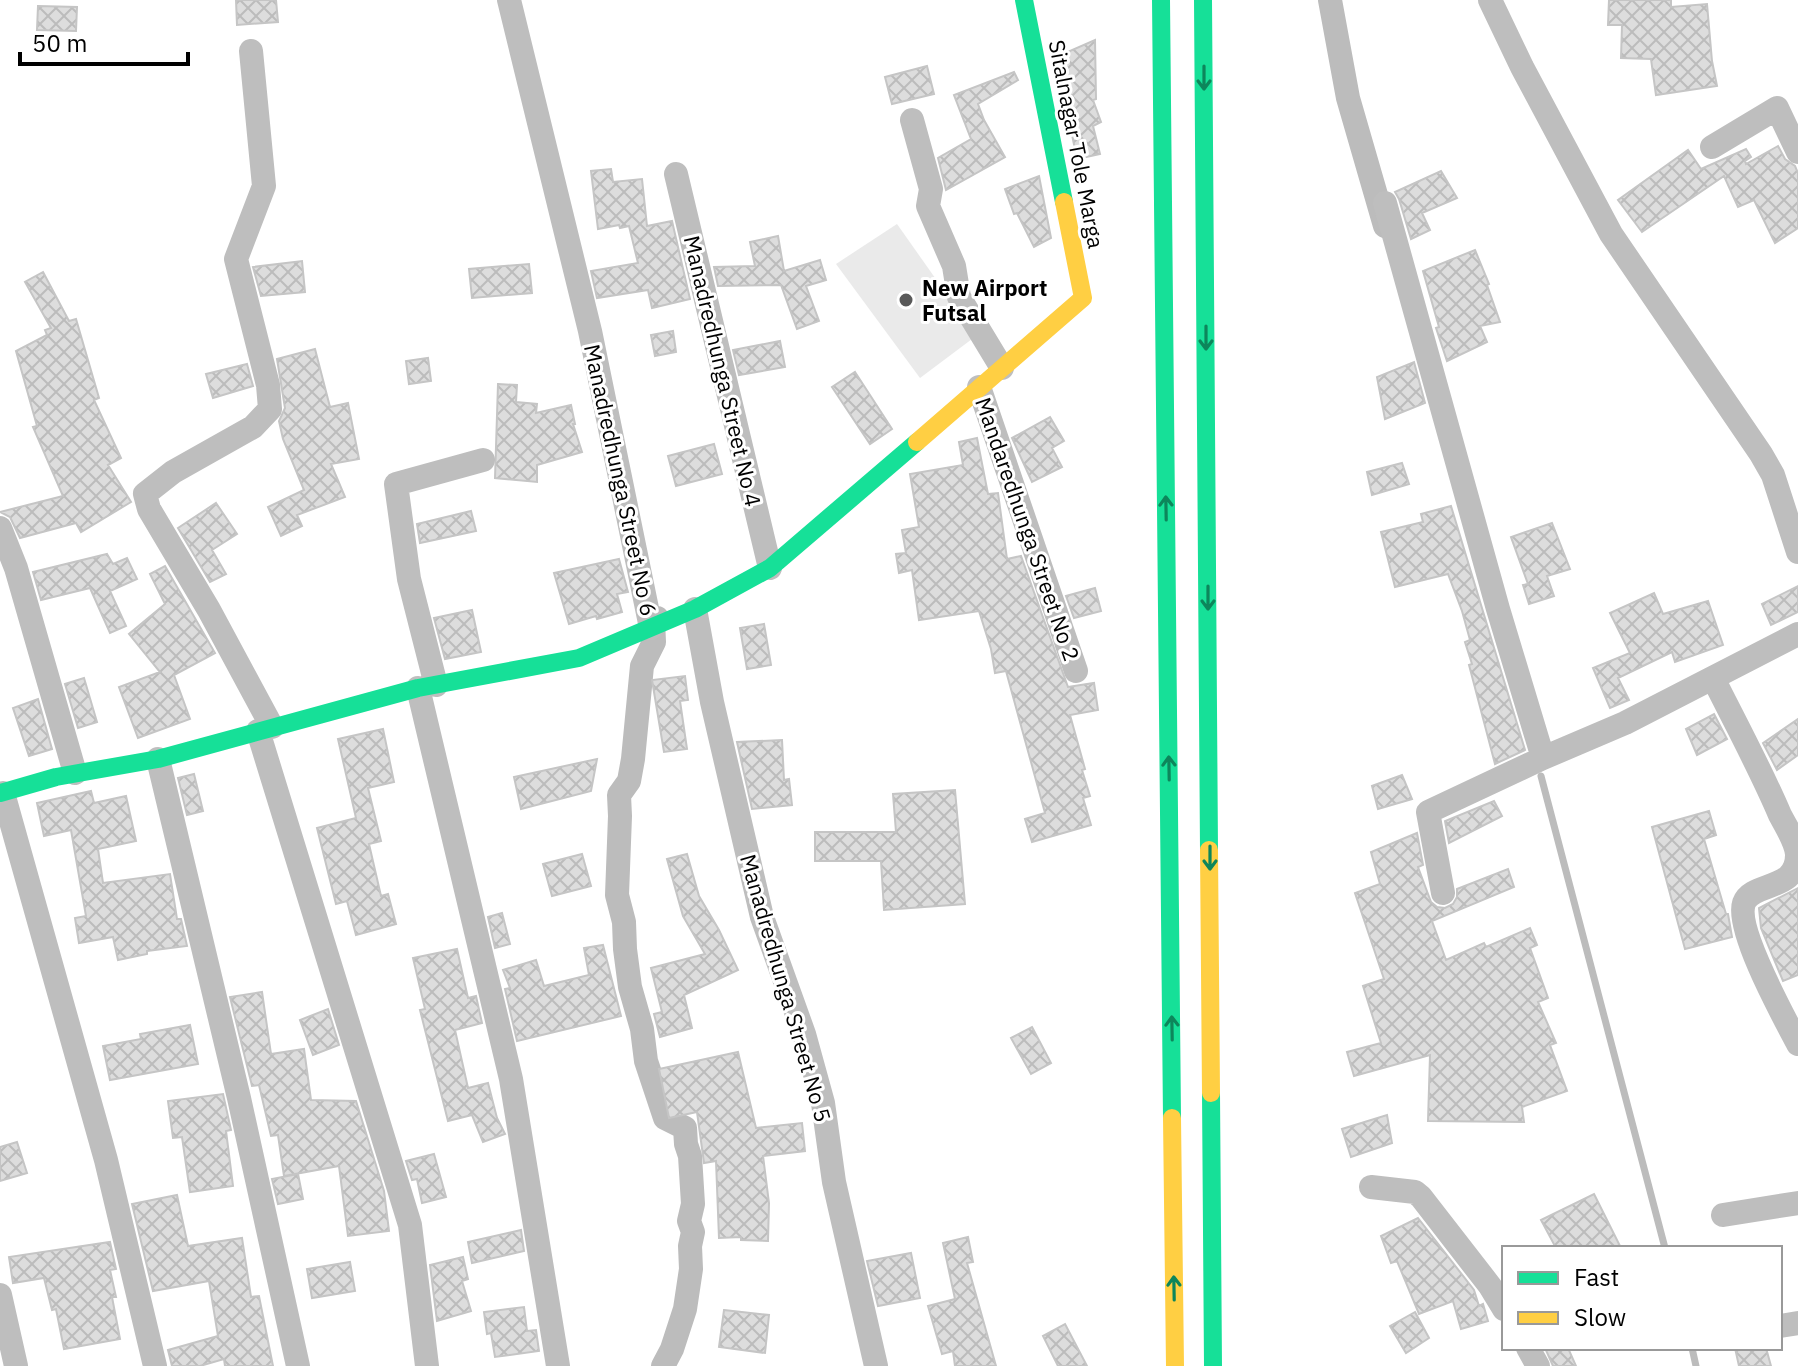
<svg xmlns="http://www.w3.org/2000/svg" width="1798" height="1366" font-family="'IBM Plex Sans',sans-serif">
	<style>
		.pitch { fill: #eaeaea }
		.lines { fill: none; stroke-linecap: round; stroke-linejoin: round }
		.stream { stroke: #bcbcbc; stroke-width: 7 }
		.canal { stroke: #bcbcbc; stroke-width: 24 }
		.building { fill: url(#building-cross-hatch); stroke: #c5c5c5; stroke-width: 2 }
		.street { stroke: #bebebe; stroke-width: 24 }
		.fast { stroke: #16e098; stroke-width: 18 }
		.slow { stroke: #ffcf43; stroke-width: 18 }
		.oneway { stroke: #0d865b }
		.poi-dot { fill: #595959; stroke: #fff; stroke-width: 3 }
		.labels { text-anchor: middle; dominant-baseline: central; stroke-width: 6; stroke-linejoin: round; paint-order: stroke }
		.street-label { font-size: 22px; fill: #000; stroke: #fff }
		.poi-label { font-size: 22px; font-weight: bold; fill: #000; stroke: #fff; text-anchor: start }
	</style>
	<defs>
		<pattern id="building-cross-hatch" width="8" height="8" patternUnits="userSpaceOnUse" patternTransform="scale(2)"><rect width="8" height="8" fill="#ddd"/><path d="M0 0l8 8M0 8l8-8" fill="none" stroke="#bcbcbc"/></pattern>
	</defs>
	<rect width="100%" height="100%" fill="#fff"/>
	<path class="pitch" d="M897 224 976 336 920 378 836 264Z"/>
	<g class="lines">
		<path class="stream" d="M1541 776 1665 1248
			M1692 1348 1696 1366"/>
		<path class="canal" d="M1330 0 1348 98 1385 226
			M657 618 653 620 654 642 642 666 633 759 629 781 619 795 620 816 617 895 624 922 625 949 630 987 642 1029 646 1061 665 1118 685 1128 686 1144 690 1156 693 1204 689 1221 693 1232 690 1246 691 1269 685 1309 672 1349 663 1366"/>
	</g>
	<path class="building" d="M236 0H276L278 22 237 25Z
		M1609 0H1671V7L1707 4 1712 61 1717 86 1656 95 1651 59 1621 58 1622 25H1608Z
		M38 6 77 7 76 31 37 30Z
		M1095 40 1096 99 1093 100 1101 122 1093 126 1100 154 1077 159 1056 57Z
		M927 66 934 94 892 104 885 77Z
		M1014 72 1018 80 978 104 984 120 1005 157 946 190 938 158 971 139 954 95Z
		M1778 146 1785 159 1795 166 1798 173V228L1775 243 1754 200 1738 207 1724 176 1642 232 1618 200 1688 150 1701 169 1746 149 1751 157 1745 161 1746 164Z
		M611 169 613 182 642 179 647 226 672 221 690 299 652 308 648 290 597 298 591 271 638 263 629 226 620 228 619 225 598 229 591 171Z
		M1441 171 1457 198 1422 213 1430 230 1411 239 1399 199 1395 192Z
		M1039 176 1051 238 1034 247 1017 213 1014 214 1005 189Z
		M778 236 784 271 820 260 826 280 806 286 819 321 797 329 781 285 718 286 714 267 755 266 750 242Z
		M1475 250 1489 284 1487 285 1500 322 1480 326 1487 342 1447 361 1436 328 1439 327 1423 271Z
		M302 261 305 292 261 296 253 267Z
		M529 264 532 293 472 298 469 269Z
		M43 272 69 321 76 319 99 398 94 400 121 458 108 465 131 502 81 532 76 523 20 538 10 517 0 512 63 496 33 427 37 426 16 351 47 335 45 330 51 328 25 282Z
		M673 331 676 352 655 356 651 335Z
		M780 341 785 367 739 375 733 350Z
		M315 349 330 407 348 403 359 459 331 464 345 497 297 515 302 526 281 536 268 507 304 490 283 439 279 421 285 408 277 359Z
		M428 358 431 381 409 384 406 361Z
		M1414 362 1425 403 1385 419 1377 377Z
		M247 364 253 386 213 398 206 374Z
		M855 372 892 429 870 444 832 387Z
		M498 384 517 385 516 402 537 404 536 413 571 405 575 424H573L582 452 537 465V482L495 478Z
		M1050 417 1064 441 1052 448 1062 467 1032 482 1012 438Z
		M977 438 988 494 998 493 1007 559 1021 556 1068 687 1094 683 1098 710 1070 715 1085 769 1082 770 1090 796 1083 798 1091 825 1032 842 1025 819 1045 813 1006 671 995 673 991 649 979 611 919 620 912 570 899 573 896 554 906 553 902 530 919 527 910 474 963 465 959 442Z
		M714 444 722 474 676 486 668 456Z
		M1402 463 1409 484 1372 495 1367 472Z
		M216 503 237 534 212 550 226 574 210 582 178 528Z
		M1451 506 1525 750 1495 764 1469 665 1472 664 1465 642 1470 640 1462 611 1448 574 1395 587 1381 532 1423 522 1421 514Z
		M471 511 476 531 420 543 417 524Z
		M1552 523 1570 569 1547 576 1554 596 1529 604 1523 585 1528 584 1511 537Z
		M107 554 113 564 127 558 137 579 110 591 126 626 110 633 90 588 41 600 33 572Z
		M619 559 628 592 617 594 622 612 597 619 596 616 569 624 554 573Z
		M165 566 215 653 174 675 190 719 138 738 119 687 160 672 129 634 165 604 150 574Z
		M1798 586V612L1771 625 1762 604Z
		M1095 588 1101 611 1074 618 1066 596Z
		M1654 593 1663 614 1708 601 1723 645 1675 662 1672 652 1618 678 1629 700 1610 708 1593 668 1630 653 1610 613Z
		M472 610 481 652 445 659 434 618Z
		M764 624 771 665 747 669 740 628Z
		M685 676 688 700 680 701 687 749 664 752 652 680Z
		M84 678 97 722 78 728 65 684Z
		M38 699 52 749 29 756 13 708Z
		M1714 714 1727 739 1697 755 1686 729Z
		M1798 719V755L1777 770 1763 743Z
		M383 729 394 782 368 788 381 841 369 844 381 896 388 894 396 924 356 935 347 901 336 904 317 828 356 818 338 739Z
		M782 740 784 780 789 779 792 805 752 809 737 742Z
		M597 759 591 791 521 809 514 777Z
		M194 774 203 811 187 815 178 778Z
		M1402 775 1412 799 1378 809 1372 786Z
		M955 790 965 904 884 910 881 861H815V832H896L893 794Z
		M91 791 94 803 126 796 136 841 98 849 103 883 170 874 177 919H181L187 946 147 951V954L118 960 113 937 79 943 75 918 86 916 71 830 44 836 37 803Z
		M1494 801 1502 816 1449 843 1445 821Z
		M1709 811 1716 835 1704 839 1726 914H1728L1732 937 1685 949 1652 827Z
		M1417 833 1423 865 1418 867 1431 902 1437 907 1445 908 1453 904 1457 897V889L1508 869 1514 887 1432 921 1446 960 1484 943 1486 947 1530 928 1537 945 1530 948 1548 998 1538 1002 1556 1043 1550 1045 1567 1091 1522 1107 1524 1122 1428 1121 1430 1055 1354 1076 1347 1052 1381 1043 1363 986 1384 979 1355 893 1380 884 1371 852Z
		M582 854 591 886 552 896 543 864Z
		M687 854 699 896 719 930 738 970 684 995 692 1028 660 1037 654 1014 662 1012 651 968 705 954 683 916 667 859Z
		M1798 888V975L1783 981 1761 928 1759 908Z
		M502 913 510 944 495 948 488 917Z
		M603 945 621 1016 517 1041 505 989 510 988 503 970 536 960 544 986 589 975 584 948Z
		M457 949 468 998 476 996 482 1023 455 1030 468 1088 488 1083 497 1118 505 1134 483 1142 472 1115 448 1121 420 1010 425 1009 413 958Z
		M262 992 271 1054 304 1049 311 1100 356 1101 384 1191 389 1231 348 1236 339 1166 284 1176 278 1135 271 1136 259 1085 252 1086 230 997Z
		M328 1009 339 1045 313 1055 300 1020Z
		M190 1025 198 1064 110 1080 103 1046 141 1039 140 1034Z
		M1032 1027 1051 1063 1031 1074 1011 1038Z
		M738 1052 756 1128 802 1123 805 1151 763 1156 769 1203 768 1241 741 1240V1237L719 1238 716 1161 704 1163 697 1112 669 1118 659 1069Z
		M223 1094 231 1130 226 1131 233 1186 190 1192 182 1137 173 1138 168 1101Z
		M1387 1115 1392 1143 1351 1157 1342 1129Z
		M17 1142 27 1173 0 1181V1147Z
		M434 1154 446 1197 422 1203 417 1179 412 1180 406 1161Z
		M298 1174 303 1199 278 1204 272 1179Z
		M1594 1194 1621 1248H1556L1541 1220Z
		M177 1195 188 1246 242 1238 251 1297 259 1296 273 1366H225L224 1359 200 1366H172L168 1350 218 1336 209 1281 153 1291 132 1204Z
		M1418 1218 1474 1290 1479 1306 1483 1304 1488 1321 1461 1329 1453 1301 1419 1314 1397 1261 1391 1263 1381 1236Z
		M521 1230 524 1251 472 1263 468 1242Z
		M968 1237 973 1262 967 1263 996 1366H955L953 1351 942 1354 928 1306 955 1299 943 1243Z
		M110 1242 116 1269 110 1270 116 1297H112L120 1339 64 1349 56 1309 52 1310 44 1278 13 1283 9 1257Z
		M911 1253 920 1298 878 1306 867 1261Z
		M463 1257 468 1279 462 1281 471 1311 437 1321 430 1265Z
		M350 1262 355 1291 312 1298 307 1269Z
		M524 1307 527 1331 536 1330 539 1351 495 1357 491 1333 487 1334 484 1312Z
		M724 1310 769 1315 765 1353 719 1347Z
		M1415 1312 1429 1338 1406 1353 1390 1326Z
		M1065 1324 1087 1366H1058L1043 1336Z
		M1545 1348H1568L1576 1366H1553Z
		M1735 1348H1766L1771 1366H1739Z"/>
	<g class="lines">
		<path class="street" d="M509 0 590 331 651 628
			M1490 0 1522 67 1611 234 1761 454 1773 475 1798 552
			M251 51 264 186 236 259 268 385 270 409 253 427 173 472 145 494 149 509 209 610 272 727
			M912 120 931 189 928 206 954 266 959 297 1002 368
			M1712 147 1777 108 1798 152
			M676 174 770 568
			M1385 203 1498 609 1543 758 1625 723 1798 634
			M979 387 1076 671
			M0 528 16 568 75 773
			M695 609 712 702 762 917 804 1034 823 1103 834 1182 876 1366
			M1713 678C1736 724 1760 768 1780 815 1786 826 1796 842 1797 854 1798 892 1752 881 1744 903 1735 929 1785 1019 1798 1044
			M436 685 409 579 396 484 483 460
			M418 688 511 1079 558 1366
			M258 731 410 1225 427 1366
			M158 759 239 1098 298 1366
			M3 793 106 1160 155 1366
			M1443 893 1428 812 1543 758
			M1371 1187 1415 1192 1421 1197 1490 1286 1504 1309
			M1723 1215 1798 1203
			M0 1295 16 1366
			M1780 1326 1798 1323
			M1528 1348 1538 1366"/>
		<path class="fast" d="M1024 0 1064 202
			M1161 0 1172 1118
			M1203 0 1209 850
			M0 793 56 777 158 759 418 688 579 658 695 609 770 568 917 442
			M1211 1093 1213 1366"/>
		<path class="slow" d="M917 442 1083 298 1064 202
			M1209 850 1211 1093
			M1172 1118 1175 1366"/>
	</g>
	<defs><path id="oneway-shaft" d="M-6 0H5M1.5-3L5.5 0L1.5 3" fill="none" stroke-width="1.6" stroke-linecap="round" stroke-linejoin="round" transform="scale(2)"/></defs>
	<g class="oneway">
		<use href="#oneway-shaft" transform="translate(1204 78) rotate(90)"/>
		<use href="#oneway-shaft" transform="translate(1206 338) rotate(90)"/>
		<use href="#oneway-shaft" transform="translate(1166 508) rotate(-91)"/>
		<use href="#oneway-shaft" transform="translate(1208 598) rotate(90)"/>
		<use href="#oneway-shaft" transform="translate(1169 768) rotate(-91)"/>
		<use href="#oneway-shaft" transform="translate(1210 858) rotate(90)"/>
		<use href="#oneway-shaft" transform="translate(1172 1028) rotate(-91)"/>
		<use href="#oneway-shaft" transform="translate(1174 1288) rotate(-91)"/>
	</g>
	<circle class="poi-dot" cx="906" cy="300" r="8"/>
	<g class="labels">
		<g class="street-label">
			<text transform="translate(1077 144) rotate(79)">Sitalnagar Tole Marga</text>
			<text transform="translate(723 371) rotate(77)">Manadredhunga Street No 4</text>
			<text transform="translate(621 480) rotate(78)">Manadredhunga Street No 6</text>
			<text transform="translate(1028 529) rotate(71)">Mandaredhunga Street No 2</text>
			<text transform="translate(786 988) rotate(74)">Manadredhunga Street No 5</text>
		</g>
		<g class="poi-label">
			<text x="922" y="287">New Airport<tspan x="922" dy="25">Futsal</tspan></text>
		</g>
	</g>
	<rect x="1502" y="1246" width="280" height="104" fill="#ffffff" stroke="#999999" stroke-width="2"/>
	<rect x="1518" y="1272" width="40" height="12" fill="#16e098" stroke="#999999" stroke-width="2"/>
	<text x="1574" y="1286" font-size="24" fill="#000000">Fast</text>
	<rect x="1518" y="1312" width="40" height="12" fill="#ffcf43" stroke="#999999" stroke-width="2"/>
	<text x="1574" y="1326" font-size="24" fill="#000000">Slow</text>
	<path d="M20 52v12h168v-12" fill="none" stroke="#000000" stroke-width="4"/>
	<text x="32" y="52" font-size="24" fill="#000000" stroke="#ffffff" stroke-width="6" paint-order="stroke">50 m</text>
</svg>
